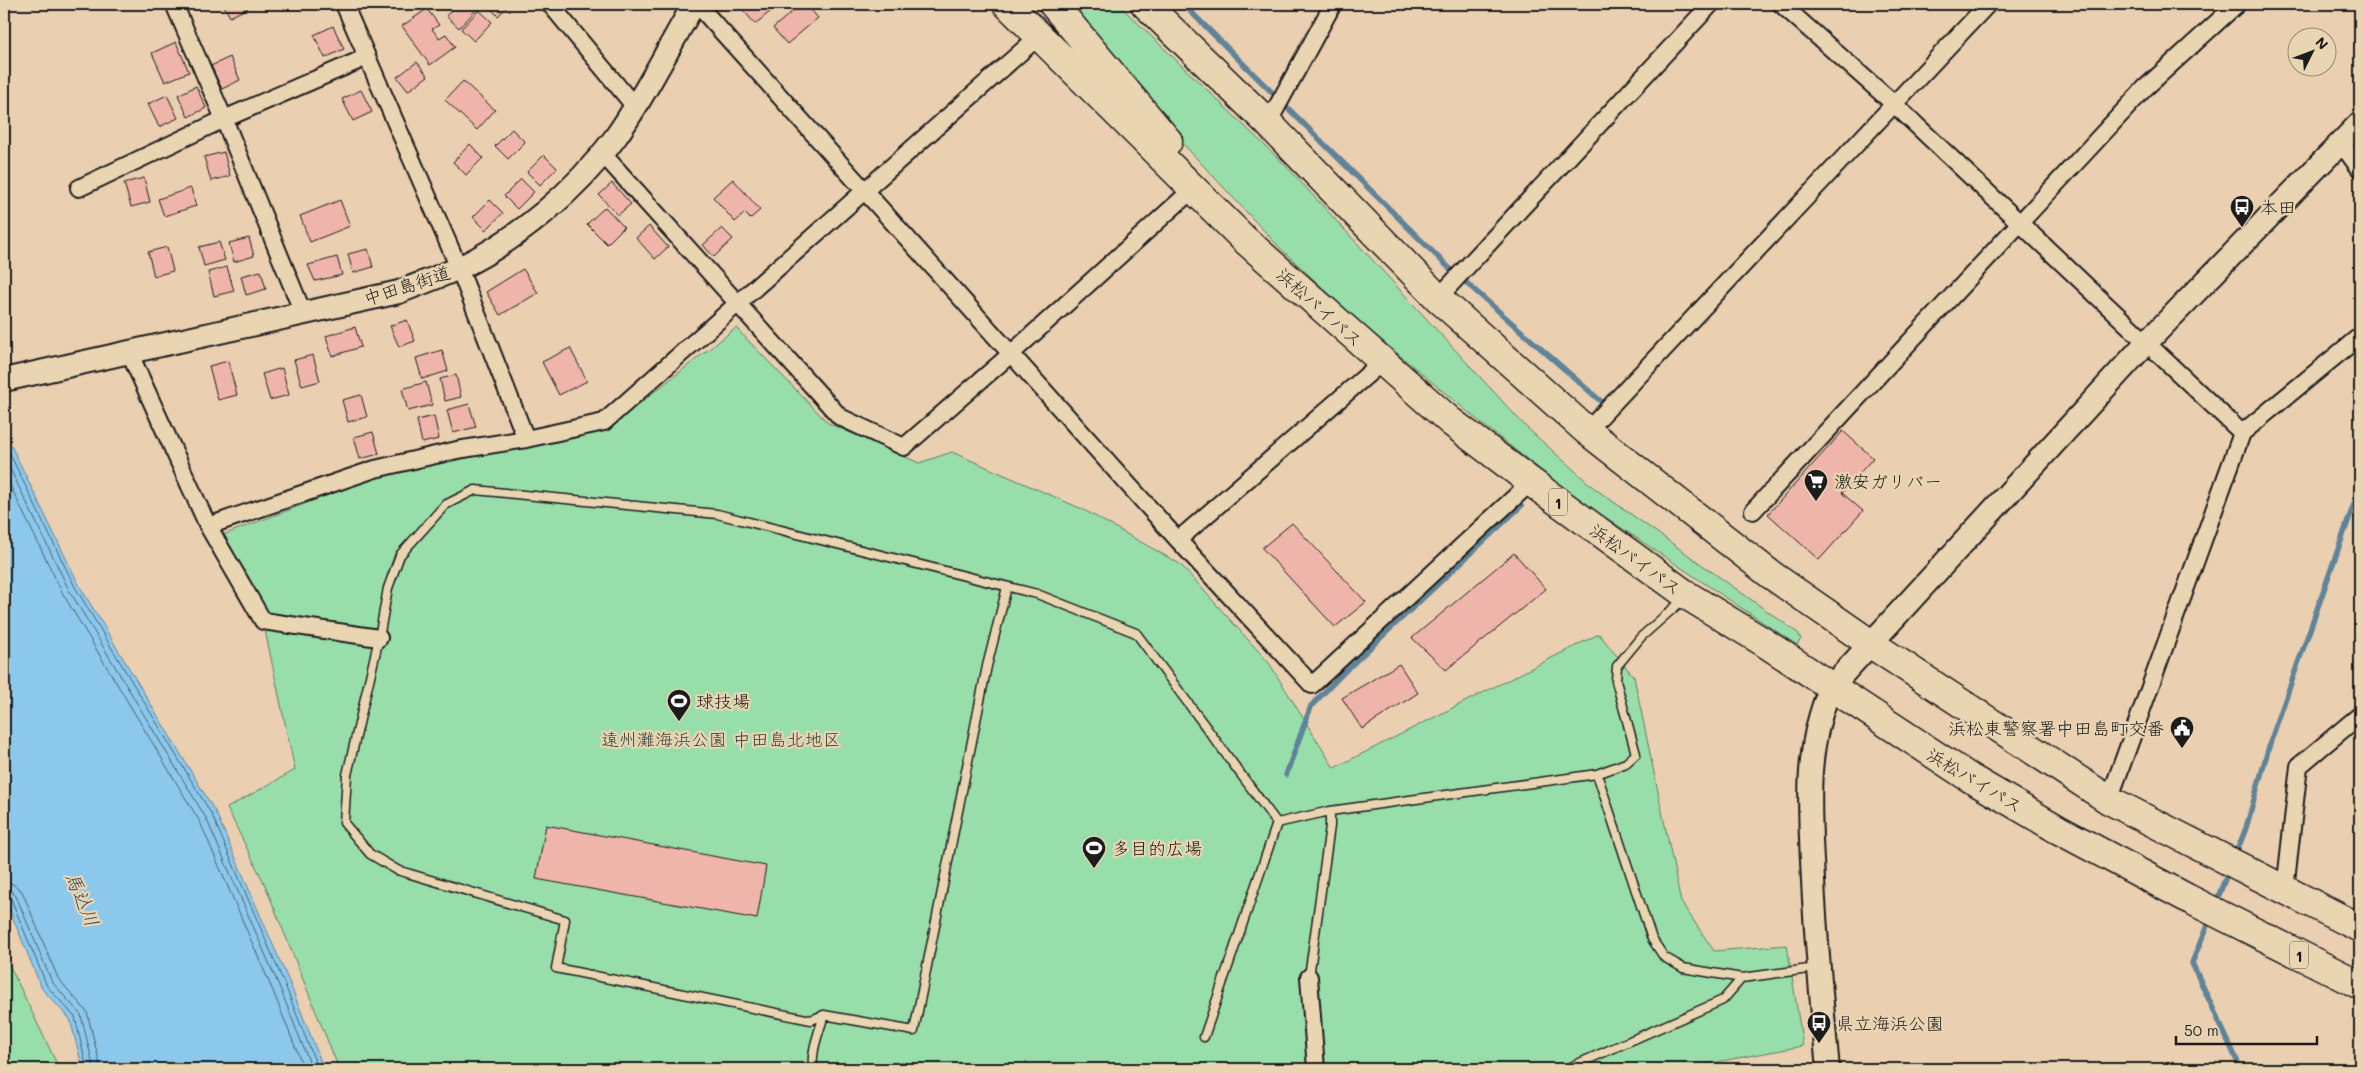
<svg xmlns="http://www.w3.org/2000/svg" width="2364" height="1073" font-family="Mali,'Klee One',sans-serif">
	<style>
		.green { fill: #98deab; stroke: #5a7d64 }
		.water { fill: #8cc8ec; stroke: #5f8399 }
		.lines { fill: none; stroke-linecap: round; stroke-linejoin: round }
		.shore { stroke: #49616f; stroke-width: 1 }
		.stream { stroke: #5f8399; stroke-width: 5.5 }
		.building { fill: #efb5ab; stroke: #1c1c1c }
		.lane-casing { stroke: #1c1c1c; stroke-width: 11 }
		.street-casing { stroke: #1c1c1c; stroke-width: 20 }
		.secondary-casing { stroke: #1c1c1c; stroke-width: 26 }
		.highway-casing { stroke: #1c1c1c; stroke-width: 31 }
		.lane { stroke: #ead5b3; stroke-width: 8 }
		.street { stroke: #ead5b3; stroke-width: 16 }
		.secondary { stroke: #ead5b3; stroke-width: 22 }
		.highway { stroke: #ead5b3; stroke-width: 28 }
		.labels { text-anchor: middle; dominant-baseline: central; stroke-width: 4.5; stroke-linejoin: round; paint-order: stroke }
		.shield { fill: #ead5b3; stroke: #5a5449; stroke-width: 1 }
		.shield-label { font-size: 16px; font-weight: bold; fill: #1c1c1c }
		.poi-label { font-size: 18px; fill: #1c1c1c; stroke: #ead5b3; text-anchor: start }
		.street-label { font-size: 18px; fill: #1c1c1c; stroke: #ead5b3 }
		.park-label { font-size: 18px; fill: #354339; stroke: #ead5b3 }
		.water-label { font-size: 19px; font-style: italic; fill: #384750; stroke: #ead5b3 }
	</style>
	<rect width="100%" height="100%" fill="#ebcfb1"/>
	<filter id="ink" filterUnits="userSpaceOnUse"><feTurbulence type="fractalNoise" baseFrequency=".02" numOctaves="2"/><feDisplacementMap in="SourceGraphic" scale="10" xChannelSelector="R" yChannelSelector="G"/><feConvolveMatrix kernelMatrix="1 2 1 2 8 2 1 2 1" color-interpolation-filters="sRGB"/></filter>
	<g filter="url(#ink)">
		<path class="green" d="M1065 4H1118L1285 165 1526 427 1594 488 1798 633 1801 639 1797 645 1575 497 1486 427 1356 319 1280 248 1133 90Z
			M736 328 828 423 919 463 952 452 1082 509 1180 564 1269 663 1334 768 1599 634 1634 677 1681 902 1714 951 1787 945 1803 1046 1705 1064V1069H339L265 885 227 808 295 770 263 621 215 538 373 478 608 428Z
			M4 954 56 1062 59 1069H4Z"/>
		<path class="water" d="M4 431 79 585 216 813 290 984 324 1069H83L70 1019 42 989 4 896Z"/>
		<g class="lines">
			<path class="shore" d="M4 442 75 587 212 815 285 985 318 1069
				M4 456 69 590 206 818 280 988 312 1069
				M4 473 63 594 200 822 273 991 304 1069
				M4 882 13 884 22 891 58 978 87 1012 101 1069
				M4 889 11 891 16 896 52 982 81 1015 94 1069
				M4 896 11 899 47 986 75 1017 87 1069"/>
			<path class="stream" d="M1183 4 1446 265 1604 404
				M1286 775 1311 706 1343 673 1521 506
				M2235 856 2246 828 2270 743 2360 487
				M2215 905 2229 869
				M2210 918 2192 963 2241 1069"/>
		</g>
		<path class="building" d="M223 4H246L248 8 230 17Z
			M457 4H471L477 9 459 28 446 16Z
			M486 4H510L498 16Z
			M738 4H774L776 7 755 24Z
			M801 4H806L818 18 787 44 773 28Z
			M427 9 439 25 432 29 439 38 446 34 455 47 430 65 402 26Z
			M479 10 492 22 474 41 461 29Z
			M333 26 344 49 325 58 314 35Z
			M176 42 189 72 165 82 152 53Z
			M230 57 240 80 222 89 211 66Z
			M417 62 428 76 408 91 397 77Z
			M463 81 495 110 477 130 445 100Z
			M196 86 206 108 188 117 178 95Z
			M361 90 372 112 353 121 342 99Z
			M167 95 178 118 159 127 148 104Z
			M512 129 525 142 508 159 495 146Z
			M470 144 483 158 466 175 453 162Z
			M224 152 230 176 211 181 204 157Z
			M544 155 557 168 540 185 527 172Z
			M144 178 150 202 131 207 124 183Z
			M521 179 534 192 517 209 504 196Z
			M733 179 760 210 750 219 745 213 735 222 713 197Z
			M612 183 631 204 618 215 599 195Z
			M191 188 196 206 164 216 158 199Z
			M340 200 350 226 310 242 300 216Z
			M490 200 503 213 486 230 473 217Z
			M605 207 624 227 607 244 587 224Z
			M649 226 668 247 655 259 636 238Z
			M722 228 733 239 714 257 703 245Z
			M249 238 254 256 234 262 229 243Z
			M219 242 225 260 204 266 199 247Z
			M167 247 173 271 154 276 148 252Z
			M368 249 373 267 353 273 348 254Z
			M337 257 342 275 315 281 308 265Z
			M227 267 234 291 214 296 208 272Z
			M523 269 538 293 500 315 486 292Z
			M261 271 266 289 246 295 241 276Z
			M407 320 415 341 399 347 390 326Z
			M355 327 361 347 332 356 326 336Z
			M570 348 587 381 559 395 542 362Z
			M442 350 448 371 422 379 416 358Z
			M313 355 320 381 302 386 294 360Z
			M228 361 237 395 218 400 209 366Z
			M282 368 289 395 270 400 262 374Z
			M456 375 461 397 445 401 440 379Z
			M426 382 432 405 408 411 402 389Z
			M361 395 367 417 348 422 342 400Z
			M469 404 476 427 453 433 447 410Z
			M434 416 439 439 422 443 417 420Z
			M1843 431 1873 458 1842 493 1863 511 1819 560 1768 514Z
			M373 432 379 454 360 459 354 437Z
			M1292 523 1366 602 1335 627 1262 548Z
			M1514 553 1546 589 1446 670 1412 638Z
			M1399 664 1418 693 1362 729 1342 698Z
			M546 825 766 866 757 919 536 879Z"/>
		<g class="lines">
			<defs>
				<path id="lane" d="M1007 587 987 666 914 1031 824 1015 811 1020 556 968 565 920 397 870 370 854 344 823 347 775 379 638 388 588 400 555 445 505 475 490 717 514 1037 594 1136 633 1277 823
					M1597 774 1652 939 1664 957 1683 968 1742 978 1816 968
					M1277 823 1330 811 1597 774 1626 763 1636 754 1616 681 1617 666 1641 637 1685 598
					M1309 977 1330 826V811
					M1204 1037 1277 823
					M814 1069C809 1056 820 1029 824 1015
					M1566 1069 1723 1000 1742 978"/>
				<path id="street" d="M174 4 224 119 303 313
					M344 4 459 268 526 439
					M550 4 635 107
					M697 4 1178 540 1312 685 1531 482
					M1781 4 1894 104 2242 433
					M1268 123 1333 4
					M2340 142 2360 169
					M602 153 840 417 904 447 1012 353 1193 189
					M79 188 224 119 367 57
					M1438 298 1711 4
					M129 352 208 526 263 621 379 638
					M1587 431 1988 4
					M1753 511 2145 88 2237 4
					M208 526 375 469 457 450 526 439 604 422 1039 36
					M1178 540 1382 362
					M2109 800 2242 433 2360 336
					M2285 890 2299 766 2360 715
					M1309 977 1316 1069"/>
				<path id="secondary" d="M4 380 399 292C419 284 439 277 459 268 519 239 575 191 615 138 645 96 668 48 694 4
					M1828 1069C1822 1006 1816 944 1813 881 1810 813 1803 750 1831 687L2146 343 2360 123"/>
				<path id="highway" d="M1007 4 1244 239 1450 421 1531 482 1688 596 1762 641 1970 778 2059 830 2187 898 2360 985
					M1053 4 1168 141
					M1145 4 1268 123 1438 298 1587 431 1770 574 1871 644 2109 800 2360 928"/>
			</defs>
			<use href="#lane" class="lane-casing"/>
			<use href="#street" class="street-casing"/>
			<use href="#secondary" class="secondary-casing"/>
			<use href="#highway" class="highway-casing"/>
			<use href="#lane" class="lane"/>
			<use href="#street" class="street"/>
			<use href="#secondary" class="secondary"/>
			<use href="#highway" class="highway"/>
		</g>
	</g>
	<defs>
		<symbol id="bus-pin" viewBox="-11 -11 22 30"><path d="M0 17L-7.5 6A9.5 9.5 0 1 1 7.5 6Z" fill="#1c1c1c" stroke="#ead5b3"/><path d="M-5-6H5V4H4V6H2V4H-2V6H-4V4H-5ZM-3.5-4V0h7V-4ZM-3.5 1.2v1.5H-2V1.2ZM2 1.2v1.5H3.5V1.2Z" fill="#fff"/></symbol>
		<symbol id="supermarket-pin" viewBox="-11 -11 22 30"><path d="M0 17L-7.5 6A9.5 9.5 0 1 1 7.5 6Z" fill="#1c1c1c" stroke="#ead5b3"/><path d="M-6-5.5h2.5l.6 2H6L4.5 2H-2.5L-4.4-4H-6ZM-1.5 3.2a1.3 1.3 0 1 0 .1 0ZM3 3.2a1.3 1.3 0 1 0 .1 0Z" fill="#fff"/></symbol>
		<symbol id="stadium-pin" viewBox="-11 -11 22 30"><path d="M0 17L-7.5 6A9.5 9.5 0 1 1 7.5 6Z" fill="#1c1c1c" stroke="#ead5b3"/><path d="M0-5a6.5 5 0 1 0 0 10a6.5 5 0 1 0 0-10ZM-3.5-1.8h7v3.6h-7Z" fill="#fff"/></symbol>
		<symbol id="civic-pin" viewBox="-11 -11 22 30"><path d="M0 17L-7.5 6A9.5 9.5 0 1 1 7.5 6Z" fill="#1c1c1c" stroke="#ead5b3"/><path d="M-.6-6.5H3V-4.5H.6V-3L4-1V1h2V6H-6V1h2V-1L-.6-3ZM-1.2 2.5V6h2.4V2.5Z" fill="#fff"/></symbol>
	</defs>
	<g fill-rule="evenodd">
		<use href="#bus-pin" x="2228" y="193" width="28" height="38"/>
		<use href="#supermarket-pin" x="1802" y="467" width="28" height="38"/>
		<use href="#stadium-pin" x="665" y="687" width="28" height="38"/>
		<use href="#civic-pin" x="2168" y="714" width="28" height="38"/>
		<use href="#stadium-pin" x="1080" y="834" width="28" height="38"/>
		<use href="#bus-pin" x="1805" y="1009" width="28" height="38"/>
	</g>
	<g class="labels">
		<g class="shield">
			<rect x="1549" y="488.5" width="18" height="27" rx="4"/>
			<rect x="2290" y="941.5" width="18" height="27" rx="4"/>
		</g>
		<g class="shield-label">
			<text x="1558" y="502">1</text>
			<text x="2299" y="955">1</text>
		</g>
		<g class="poi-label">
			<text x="2260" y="207">本田</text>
			<text x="1834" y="481">激安ガリバー</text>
			<text x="696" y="701">球技場</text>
			<text x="2164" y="728" text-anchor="end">浜松東警察署中田島町交番</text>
			<text x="1112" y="848">多目的広場</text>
			<text x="1836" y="1023">県立海浜公園</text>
		</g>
		<g class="street-label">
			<text transform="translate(407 285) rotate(-18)">中田島街道</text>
			<text transform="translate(1320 307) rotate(42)">浜松バイパス</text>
			<text transform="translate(1636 559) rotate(36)">浜松バイパス</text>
			<text transform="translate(1975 780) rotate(31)">浜松バイパス</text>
		</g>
		<g class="park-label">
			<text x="721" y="739">遠州灘海浜公園 中田島北地区</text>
		</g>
		<g class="water-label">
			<text transform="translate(83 899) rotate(67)">馬込川</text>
		</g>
	</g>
	<rect width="2364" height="1073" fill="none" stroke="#ead5b3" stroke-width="20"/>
	<rect x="10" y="10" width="2344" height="1053" fill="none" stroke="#1c1c1c" stroke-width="2" filter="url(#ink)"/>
	<g transform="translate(2312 52) rotate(48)"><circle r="24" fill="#ead5b3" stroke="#988b77"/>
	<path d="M0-4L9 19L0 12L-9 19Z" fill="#1c1c1c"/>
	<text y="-8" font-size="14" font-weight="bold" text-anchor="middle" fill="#1c1c1c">N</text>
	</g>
	<path d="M2176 1036v8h141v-8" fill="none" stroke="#1c1c1c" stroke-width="2.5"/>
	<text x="2184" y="1036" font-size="15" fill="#1c1c1c" stroke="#ead5b3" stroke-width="4" paint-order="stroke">50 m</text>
</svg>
